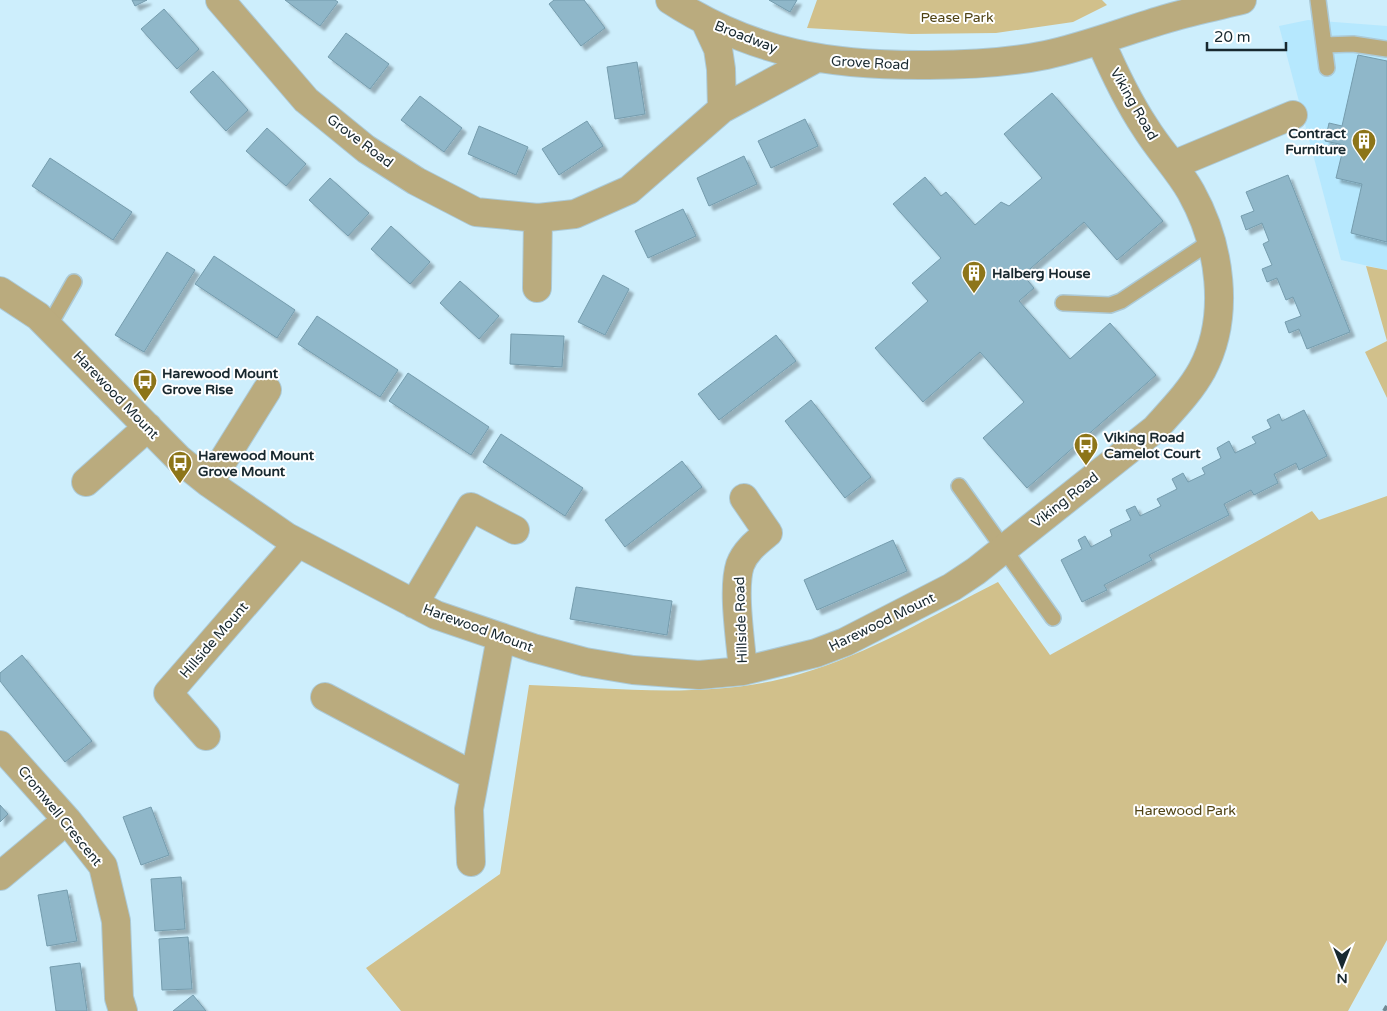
<svg xmlns="http://www.w3.org/2000/svg" width="1387" height="1011" font-family="'Varela Round',sans-serif">
	<style>
		.built { fill: #b6e8fe }
		.green { fill: #d1c08b }
		.building { fill: #8fb7c9; stroke: #759cad; filter: url(#shadow) }
		.lines { fill: none; stroke-linecap: round; stroke-linejoin: round }
		.lane-casing { stroke: #accad7; stroke-width: 18 }
		.street-casing { stroke: #accad7; stroke-width: 30 }
		.lane { stroke: #baab7e; stroke-width: 15 }
		.street { stroke: #baab7e; stroke-width: 28 }
		.rail { stroke: #708993; stroke-width: 4; stroke-dasharray: 6 6; stroke-linecap: butt }
		.labels { text-anchor: middle; dominant-baseline: central; stroke-width: 4; stroke-linejoin: round; paint-order: stroke }
		.park-label { font-size: 14px; fill: #504314; stroke: #fff }
		.street-label { font-size: 14px; fill: #18282f; stroke: #fff }
		.poi-label { font-size: 14px; font-weight: bold; fill: #18282f; stroke: #fff; text-anchor: start }
	</style>
	<defs>
		<filter id="shadow"><feDropShadow dx="4.5" dy="4.5" stdDeviation="1" flood-color="#0004"/></filter>
	</defs>
	<rect width="100%" height="100%" fill="#cdeefc"/>
	<path class="built" d="M1308 20 1387 26V270L1341 260 1279 26Z"/>
	<path class="green" d="M817 0H1102L1107 5 1073 22 996 33 911 34 807 28Z
		M1366 266 1387 270V341Z
		M1387 341V398L1365 352Z
		M1387 496V940L1348 1011H401L366 968 500 874 529 685C618 688 713 700 800 674 869 654 933 615 998 582L1050 655 1312 511 1319 520Z"/>
	<path class="building" d="M132 0H147L135 6Z
		M285 0H335L338 2 320 26Z
		M554 0H584L605 28 581 46 549 4Z
		M769 0H797L790 12Z
		M164 9 199 49 177 69 141 29Z
		M346 33 389 64 370 89 328 57Z
		M1358 55 1387 61V242L1351 233 1362 184 1336 178 1344 145 1325 141 1329 123 1342 126Z
		M637 62 645 114 615 119 607 67Z
		M213 71 248 110 226 131 190 92Z
		M1052 93 1163 221 1117 260 1084 222 1023 275 1034 288 1019 301 1070 359 1110 323 1156 375 1027 488 983 438 1024 402 980 352 923 402 875 348 928 301 912 283 941 258 893 204 925 177 941 196 946 192 975 225 1001 202 1009 206 1042 178 1004 134Z
		M420 96 462 128 444 152 401 120Z
		M805 119 818 146 771 168 758 141Z
		M587 121 603 146 559 175 542 149Z
		M479 126 528 147 516 175 468 154Z
		M267 128 306 164 286 186 246 151Z
		M744 156 757 184 709 206 697 178Z
		M50 158 132 212 113 240 32 186Z
		M1288 175 1350 332 1307 349 1299 329 1289 333 1285 322 1301 316 1293 297 1286 300 1277 278 1267 282 1262 269 1272 265 1263 244 1269 241 1262 223 1246 230 1241 216 1254 211 1246 192Z
		M330 178 369 213 348 236 309 200Z
		M683 209 696 236 648 258 635 231Z
		M391 226 430 262 410 284 371 249Z
		M167 252 195 270 144 352 115 335Z
		M214 256 295 310 277 338 195 284Z
		M603 275 629 289 605 335 578 322Z
		M460 281 499 316 479 339 440 303Z
		M317 316 398 370 380 397 298 344Z
		M511 334 564 336 562 367 510 364Z
		M776 335 796 361 719 420 698 394Z
		M408 373 489 427 471 455 389 401Z
		M811 400 871 477 845 498 785 421Z
		M1304 410 1327 456 1299 470 1296 463 1274 474 1278 483 1254 495 1251 490 1224 504 1229 515 1149 555 1152 560 1104 585 1107 590 1082 602 1061 560 1082 549 1078 540 1085 536 1091 547 1112 536 1110 530 1131 520 1126 510 1135 506 1140 516 1161 506 1157 499 1177 489 1172 479 1183 473 1188 482 1205 474 1202 468 1221 458 1217 448 1229 441 1235 453 1256 443 1252 437 1271 428 1267 420 1279 414 1282 421Z
		M501 434 583 488 565 516 483 462Z
		M682 461 702 487 625 547 605 520Z
		M893 540 907 571 817 610 804 580Z
		M576 587 672 601 667 635 570 619Z
		M22 655 92 741 65 762 0 681V673Z
		M0 805 8 814 0 822Z
		M151 807 169 855 141 865 123 817Z
		M181 877 185 929 155 931 151 879Z
		M67 890 77 941 47 946 38 895Z
		M188 937 192 989 162 990 159 939Z
		M80 963 87 1011H56L50 967Z
		M193 995 206 1011H173Z"/>
	<g class="lines">
		<defs>
			<path id="lane" d="M1318 0 1327 68
				M1324 45 1353 44 1387 49
				M1063 303 1110 305 1121 301 1210 242
				M49 326 74 282
				M959 486 1053 618"/>
			<path id="street" d="M220 0 306 100 366 149 416 181 476 212 538 218 575 214 629 190 722 109 815 59
				M670 0C753 54 832 66 929 65 968 65 1007 63 1046 55 1088 46 1127 30 1169 18 1193 11 1217 6 1242 0
				M705 21 718 49 721 69 722 109
				M1173 165 1293 115
				M537 288 538 218
				M0 291 38 316 179 459 209 483 287 537 436 615 533 648 585 662 633 670 699 675 743 671 816 653 845 642 952 587 976 571 1155 429C1171 411 1190 392 1202 370 1231 316 1220 244 1191 192 1178 169 1159 150 1145 127 1127 100 1113 70 1100 40
				M86 482 148 427
				M209 483 267 390
				M414 604 471 507 515 530
				M743 671C741 643 732 590 740 565 745 551 757 542 768 533L744 498
				M325 697 474 776
				M206 736 168 693 298 543
				M0 745 67 820 103 866 116 921 119 998 123 1011
				M471 862 469 809 501 637
				M0 876 67 820"/>
		</defs>
		<use href="#lane" class="lane-casing"/>
		<use href="#street" class="street-casing"/>
		<use href="#lane" class="lane"/>
		<use href="#street" class="street"/>
		<path class="rail" d="M1384 1011 1387 1006"/>
	</g>
	<defs>
		<symbol id="building-pin" viewBox="-11 -11 22 30"><path d="M0 17L-7.5 6A9.5 9.5 0 1 1 7.5 6Z" fill="#8d7519" stroke="#fff"/><path d="M-4-6H4V6H1V3H-1V6H-4ZM-2.5-4.3h1.7v1.8h-1.7ZM.8-4.3h1.7v1.8H.8ZM-2.5-1h1.7V.8h-1.7ZM.8-1h1.7V.8H.8Z" fill="#fff"/></symbol>
		<symbol id="bus-pin" viewBox="-11 -11 22 30"><path d="M0 17L-7.5 6A9.5 9.5 0 1 1 7.5 6Z" fill="#8d7519" stroke="#fff"/><path d="M-5-6H5V4H4V6H2V4H-2V6H-4V4H-5ZM-3.5-4V0h7V-4ZM-3.5 1.2v1.5H-2V1.2ZM2 1.2v1.5H3.5V1.2Z" fill="#fff"/></symbol>
	</defs>
	<g fill-rule="evenodd">
		<use href="#building-pin" x="1350" y="127" width="28" height="38"/>
		<use href="#building-pin" x="960" y="259" width="28" height="38"/>
		<use href="#bus-pin" x="131" y="367" width="28" height="38"/>
		<use href="#bus-pin" x="1072" y="431" width="28" height="38"/>
		<use href="#bus-pin" x="166" y="449" width="28" height="38"/>
	</g>
	<g class="labels">
		<g class="park-label">
			<text x="957" y="17">Pease Park</text>
			<text x="1185" y="810">Harewood Park</text>
		</g>
		<g class="street-label">
			<text transform="translate(746 37) rotate(21)">Broadway</text>
			<text transform="translate(870 63) rotate(3)">Grove Road</text>
			<text transform="translate(1134 104) rotate(60)">Viking Road</text>
			<text transform="translate(360 141) rotate(37)">Grove Road</text>
			<text transform="translate(116 395) rotate(46)">Harewood Mount</text>
			<text transform="translate(1065 500) rotate(-38)">Viking Road</text>
			<text transform="translate(741 620) rotate(-92)">Hillside Road</text>
			<text transform="translate(882 622) rotate(-26)">Harewood Mount</text>
			<text transform="translate(478 628) rotate(20)">Harewood Mount</text>
			<text transform="translate(214 640) rotate(-49)">Hillside Mount</text>
			<text transform="translate(60 816) rotate(51)">Cromwell Crescent</text>
		</g>
		<g class="poi-label">
			<text x="1346" y="133" text-anchor="end">Contract<tspan x="1346" dy="16">Furniture</tspan></text>
			<text x="992" y="273">Halberg House</text>
			<text x="162" y="373">Harewood Mount<tspan x="162" dy="16">Grove Rise</tspan></text>
			<text x="1104" y="437">Viking Road<tspan x="1104" dy="16">Camelot Court</tspan></text>
			<text x="198" y="455">Harewood Mount<tspan x="198" dy="16">Grove Mount</tspan></text>
		</g>
	</g>
	<g transform="translate(1342 966) rotate(180)" stroke="#ffffff" stroke-width="4" paint-order="stroke">
	<path d="M0-4L9 19L0 12L-9 19Z" fill="#18282f"/>
	<text y="-8" font-size="14" font-weight="bold" text-anchor="middle" fill="#18282f">N</text>
	</g>
	<path d="M1207 42v8h79v-8" fill="none" stroke="#18282f" stroke-width="2.5"/>
	<text x="1214" y="42" font-size="15" fill="#18282f" stroke="#ffffff" stroke-width="4" paint-order="stroke">20 m</text>
</svg>
